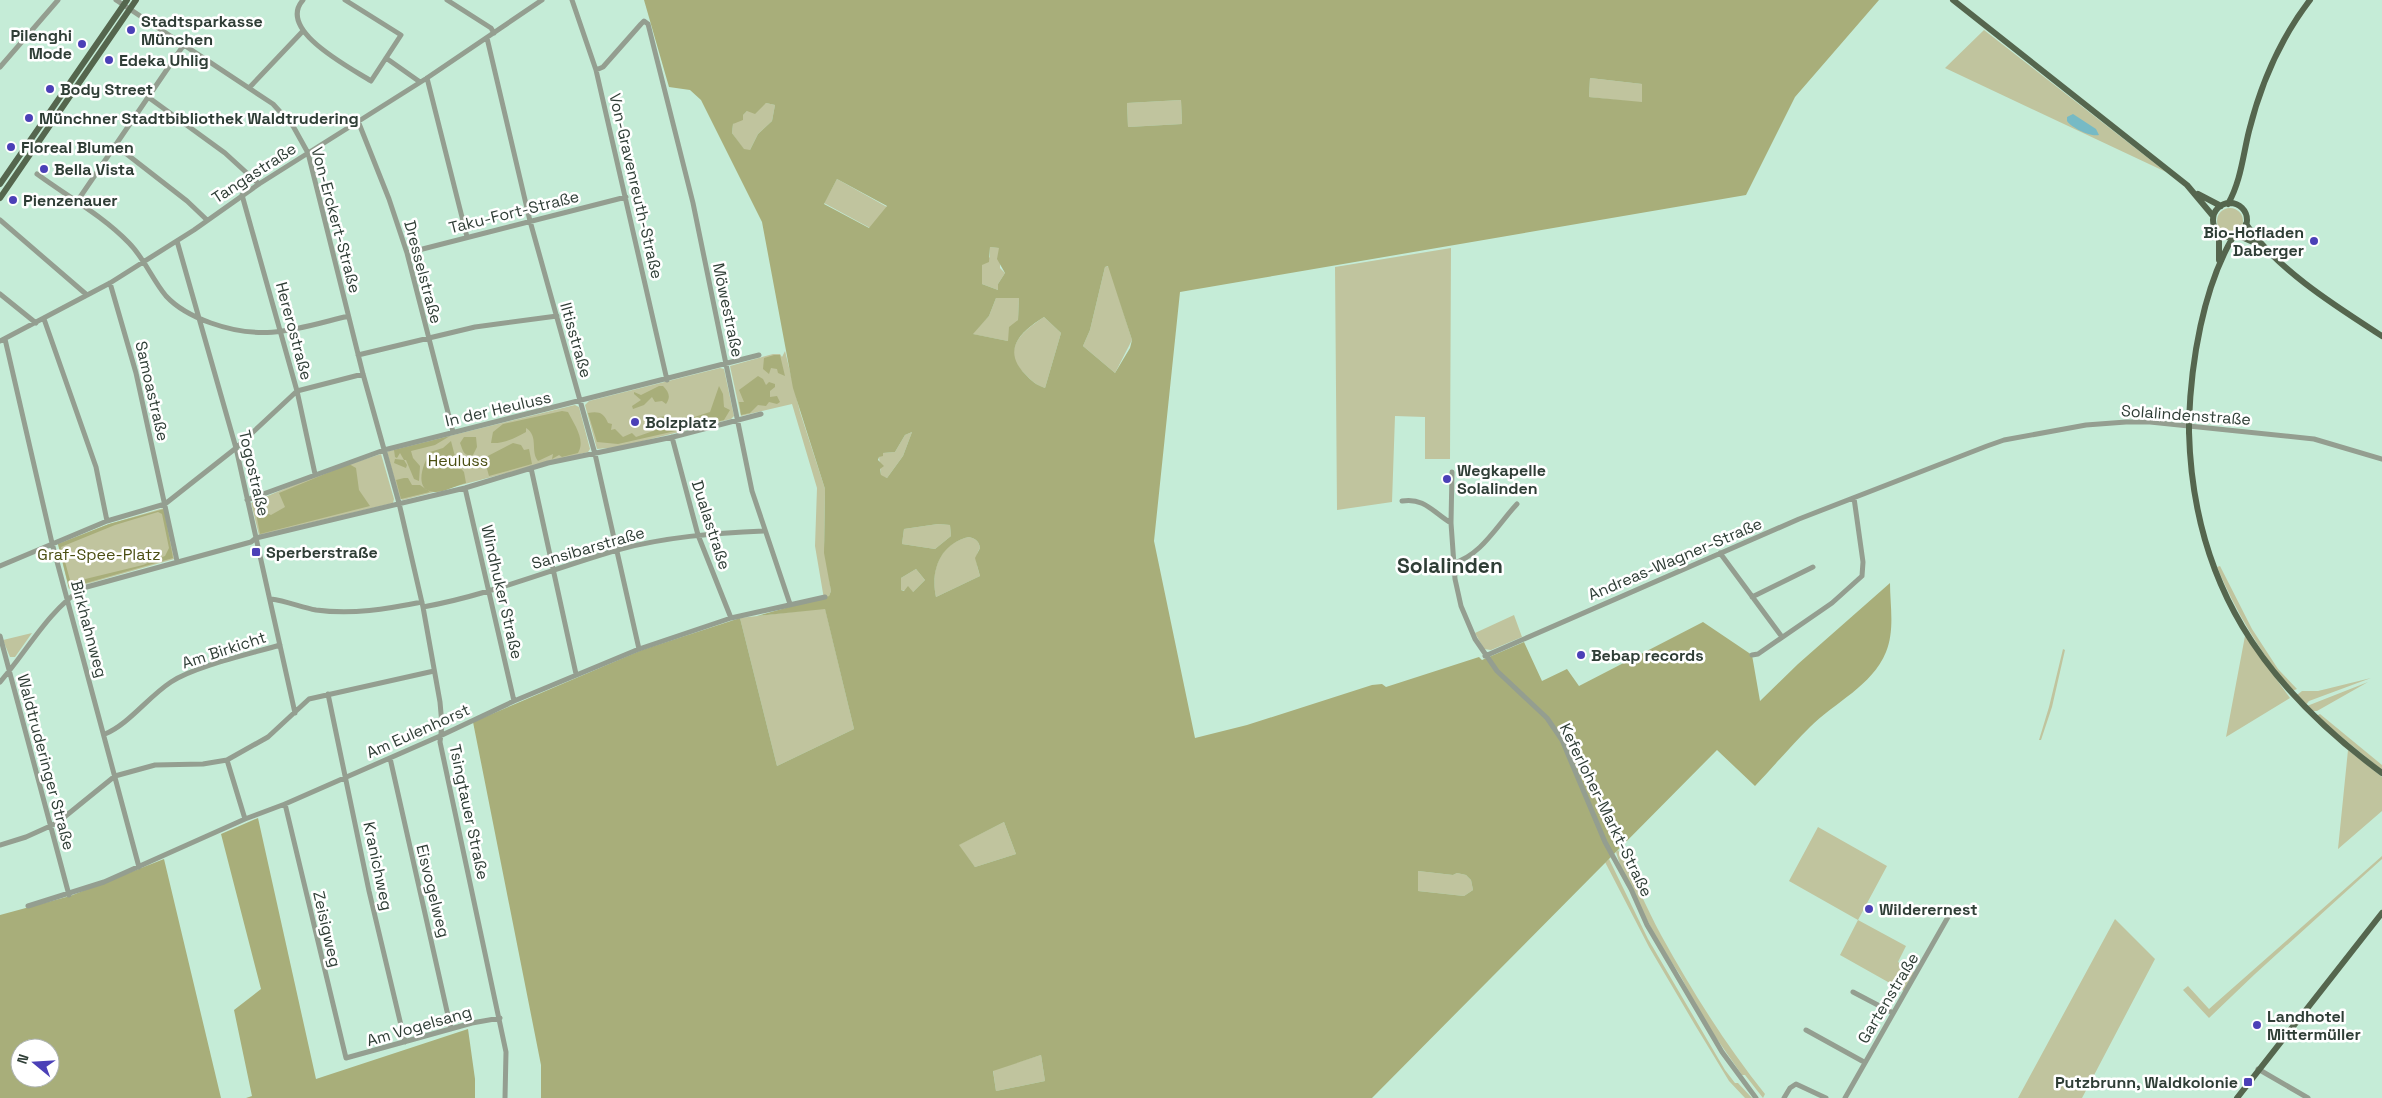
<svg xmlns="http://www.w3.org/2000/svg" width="2382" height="1098" font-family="'Space Grotesk',sans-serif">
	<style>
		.green { fill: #c0c49e }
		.forest { fill: #a8ae7a; fill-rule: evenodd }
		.water { fill: #76bac5 }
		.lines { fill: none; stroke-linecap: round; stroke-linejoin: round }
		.minor { stroke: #949e90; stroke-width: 5 }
		.major { stroke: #55664e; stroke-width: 6 }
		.major-bridge { stroke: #55664e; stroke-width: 6 }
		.poi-dot { fill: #4b40b7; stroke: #fff; stroke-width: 2 }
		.labels { text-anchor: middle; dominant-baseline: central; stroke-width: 5; stroke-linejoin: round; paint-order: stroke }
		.poi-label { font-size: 16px; font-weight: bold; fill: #2f3e36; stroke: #fff; text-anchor: start }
		.street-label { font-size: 16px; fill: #2f3e36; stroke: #fff }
		.park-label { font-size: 16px; fill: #4a4e12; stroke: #fff }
		.district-label { font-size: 21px; font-weight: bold; fill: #2f3e36; stroke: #fff }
	</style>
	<rect width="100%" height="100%" fill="#c5ecd7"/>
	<path class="green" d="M1984 30 2166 172 1945 68Z
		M1590 78 1642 84V103L1589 97Z
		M1181 100 1182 124 1128 127 1127 103Z
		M766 103 775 105 772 121 758 134 750 150H744L732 133 733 124 747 111Z
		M837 179 887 207 870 228 824 203Z
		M2217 221a13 13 0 1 1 26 0a13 13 0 1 1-26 0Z
		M990 247 1000 248V268L1005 273 998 284V290L982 284V264L990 257Z
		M1451 248 1450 459H1425V417L1395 416 1392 502 1337 510 1335 267Z
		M1109 266 1132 340 1115 373 1083 346 1090 330 1105 267Z
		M996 298H1019L1018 320 1008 341 972 334 989 316Z
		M1044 317 1061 333 1045 388C1035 385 1030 379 1023 372 1000 349 1024 330 1044 317Z
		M785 351 800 412 825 489 824 542 831 591 829 596 824 599 815 546 817 488 792 404 741 416 730 366 773 354H780L782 357Z
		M720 368 724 369 734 416 731 419 619 447 597 449 585 405 589 401Z
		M575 405 579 407 590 449 588 452 403 500 400 499 387 452 389 451Z
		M912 432 903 456 887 478 881 476 879 457 883 453 895 452 905 435Z
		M381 454 394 499 393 503 259 535 251 503 317 475Z
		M164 508 174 559 69 589 58 544 109 524Z
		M938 524 950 525 951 536 935 549 902 544 904 529Z
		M969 537C976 539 979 541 980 548 974 557 977 566 980 576L936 597C930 570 940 543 969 537Z
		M2220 566 2252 629 2278 669 2297 689 2292 691C2261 654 2236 612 2217 567Z
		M916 569 925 580 913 592 901 590V578Z
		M825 608 854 729 777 766 740 618Z
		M1514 615 1522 637 1491 650 1484 649 1475 633Z
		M32 633 15 657H10L3 640Z
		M2245 636 2290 698 2226 737Z
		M2063 649 2065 650 2052 707 2041 740H2039L2049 707Z
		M2371 678 2309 701 2305 706 2297 695 2302 691H2318Z
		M2368 682 2317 711H2312L2307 706Z
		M2320 714 2382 765V770L2316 716Z
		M2348 750 2382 777V811L2338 849Z
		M1004 822 1016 854 975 867 958 845Z
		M1818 827 1887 866 1858 920 1906 946 1898 962 1915 973 1904 991 1840 955 1858 920 1789 881Z
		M1618 850C1634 877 1646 907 1661 935 1692 991 1725 1044 1765 1094L1763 1098 1745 1075H1742L1705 1022 1680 975 1657 940 1620 865 1616 852Z
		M2382 856V859L2255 974 2209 1018 2183 990 2188 986 2209 1009Z
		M1609 859 1648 939 1725 1070 1735 1083H1738L1752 1098H1745L1729 1081 1695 1025 1649 947 1605 862Z
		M1418 871 1453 875 1457 873 1466 875 1471 880 1473 890 1464 896 1418 891Z
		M2115 919 2155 959 2082 1098H2018Z
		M1041 1055 1045 1081 996 1091 993 1070Z"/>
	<path class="forest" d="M644 0H1879L1795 97 1746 195 1180 292 1154 541 1195 738 1247 725 1372 685 1382 684 1386 687 1479 657 1482 660 1524 642 1542 681 1567 669 1579 686 1703 622 1752 655 1760 701 1798 664 1890 583C1890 605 1895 630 1886 652 1872 686 1835 702 1810 727 1791 746 1773 767 1755 786L1717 750 1372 1098H541V1065L473 722 642 650 740 618 777 766 854 729 825 609 757 616 829 596 831 591 824 553 825 489 793 388 762 222 701 100 690 90 669 87ZM1590 78 1642 84V102L1589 97ZM1181 100 1182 124 1128 127 1127 103ZM766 103 775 105 772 121 758 134 750 150 744 149 732 133 733 124 743 120V115L747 111 755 114ZM837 179 887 206 869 228 824 204ZM990 247 999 248 997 259 1005 273 998 284V290L982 284V265L989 262ZM1108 266 1132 340 1130 348 1115 373 1083 346 1090 330 1105 267ZM996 298H1019L1018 320 1009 327 1008 341 973 334 989 316ZM1044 317 1061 333 1045 388C1036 385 1032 381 1026 375 1001 350 1020 332 1044 317ZM912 432 903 456 887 478 881 475 880 469 884 466 878 460 879 457 883 456V453L895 452 905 435ZM938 524 950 525 951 536 935 549 902 544 904 529ZM969 537C976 539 979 541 980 548L975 558 980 576 936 597C930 570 941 543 969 537ZM916 569 925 580 913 592 908 586 904 591 901 590V578ZM1004 822 1016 854 975 867 959 845ZM1418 871 1453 875 1457 873 1466 875 1471 880 1473 890 1464 896 1418 891ZM1041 1055 1045 1081 996 1091 993 1071Z
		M774 355H780L785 376 778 373 777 369 771 368 769 374 763 369 764 358Z
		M758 376 763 379 766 385 769 382 775 384V387L770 391V397L777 396 780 402 777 404 769 402 766 406 758 405 750 413 741 415 739 402H744L739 390Z
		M659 386H663C669 392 671 397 666 404L662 401 655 402 652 397 644 405 633 409 632 406 641 400 634 394V392L641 395Z
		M719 386 723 394 724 407 730 410 724 420 618 444 597 442 588 413C599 411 604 413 608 423L612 424 611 430 615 429 623 437 632 433 636 437 656 430 658 417 667 416 675 428 687 422 688 419 710 412Z
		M562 411 568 412C574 424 586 440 578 453L562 457 559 455 552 459 553 454 538 461C530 451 539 436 526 428V432C516 438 502 444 491 443L493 432 503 424Z
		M450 436 435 445 411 451 413 458 420 466 419 481 414 479 406 460H404L407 465 406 468 394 463 395 459 404 460 400 453 397 458 395 457 394 450Z
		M464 437H476L477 447 473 455C463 457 463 450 460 443Z
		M451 441 457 464 464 472 466 483C457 485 443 493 434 492 413 490 423 464 430 452L443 448Z
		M513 443 521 445 524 450 529 449 532 464 489 476 484 458Z
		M349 464 356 468 359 490 370 506 260 534 254 503 258 502 261 515 266 513 271 515 285 507 279 493Z
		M404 478H408L412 485H420L430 492 401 499 396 480Z
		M164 509 173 558 69 588 58 544 109 524ZM158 512 162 514 169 548 165 556 143 565 73 582 70 580 61 547 115 525Z
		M258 818 316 1079 468 1029 475 1079V1098H246L252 1096 234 1010 261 989 221 834Z
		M164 859 221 1098H0V915L70 896ZM20 1048H50V1078H20Z"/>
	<path class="water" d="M2073 114 2096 129 2099 135C2090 137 2072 128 2067 121V117Z"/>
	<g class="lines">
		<path class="minor" d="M116 0 273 104 293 126 308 153 363 374 399 503 423 607 440 702 442 725 440 742 506 1052 505 1098
			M303 0C276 30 351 68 371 81L401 35 345 0
			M447 0 491 28 494 33
			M572 0 596 70 667 380
			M487 38 530 221 595 454 639 649
			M386 58 420 82
			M0 67 58 0
			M596 70 603 67 641 24 644 21 648 24 693 203 752 491 790 604
			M427 78 467 237
			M249 88 302 32
			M148 97 225 153 259 184
			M358 121 389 199 407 253 453 432
			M115 145 187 201 207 220
			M37 174C67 196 103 216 129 243 144 258 152 279 166 296 178 309 194 317 211 323 264 342 296 329 348 316
			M242 195 297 391 315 474
			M76 203 183 46
			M0 220 87 295
			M177 241 236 448 295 713
			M407 253 626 197
			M110 283 136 373 177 561
			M0 294 36 323
			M44 319 96 467 107 521
			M5 339 52 543 139 867
			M0 341 110 283 194 230 259 184 427 78 542 0
			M358 355 475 327 557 316
			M672 437 698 535 731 618
			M531 468 576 674
			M1452 472 1451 523 1455 579 1461 606 1475 639 1497 671 1547 718 1562 740 1605 842 1631 889 1647 925 1722 1052 1756 1098
			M465 488 514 701
			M247 500 384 450 759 355
			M1402 501C1424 497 1434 513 1451 523
			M1720 553 1782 637
			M1453 563C1481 556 1498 524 1517 504
			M0 566 107 521 165 504 236 448 297 391 363 374
			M1752 597 1813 567
			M271 599C286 601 301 607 316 610 352 615 387 609 422 602
			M423 607C489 595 552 569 617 550 665 537 714 533 764 531
			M0 636 69 895
			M1752 655 1758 654 1832 603 1862 576 1863 562 1854 498
			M1485 656 1799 519 1987 446 2004 440 2086 425 2126 422H2150L2314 439 2382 459
			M0 682C28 650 47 612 83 588L251 542 256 538 465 488 548 463 673 437 761 414
			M328 694 369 891 405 1042
			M105 734C129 724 148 697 171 682 196 666 250 654 280 645
			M390 758 451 1029
			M227 760 245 819
			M285 804 346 1058 472 1023 500 1018
			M0 845 26 837 57 823 115 776 155 765 203 764 227 760 268 737 309 699 434 671
			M28 906 104 882 245 819 285 804 440 736 514 701 639 649 731 618 825 597
			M1853 992 1893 1013
			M1806 1030 1864 1062
			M2258 1069 2308 1098
			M1784 1098 1790 1088 1796 1084 1826 1098
			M1845 1098 1952 910"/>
		<path class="major" d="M1953 0 2187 185 2213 216
			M0 184 127 0
			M2198 194 2221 206
			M0 198 136 0
			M2213 220a17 17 0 1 1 34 0a17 17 0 1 1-34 0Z
			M2228 204C2241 181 2243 155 2249 131 2261 83 2280 39 2310 0
			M2246 224C2276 269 2337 307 2382 336
			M2219 234V260
			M2237 235 2260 245
			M2189 421C2191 362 2203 288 2233 237
			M2189 432C2193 584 2263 685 2382 773
			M2237 1098 2382 913"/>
		<path class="major-bridge" d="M2189 432V421"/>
	</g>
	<g class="poi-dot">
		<circle cx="131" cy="30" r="5"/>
		<circle cx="82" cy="44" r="5"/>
		<circle cx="109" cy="60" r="5"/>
		<circle cx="50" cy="89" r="5"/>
		<circle cx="29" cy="118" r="5"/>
		<circle cx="11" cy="147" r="5"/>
		<circle cx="44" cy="169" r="5"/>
		<circle cx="13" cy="200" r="5"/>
		<circle cx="2314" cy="241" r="5"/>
		<circle cx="635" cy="422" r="5"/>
		<circle cx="1447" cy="479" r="5"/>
		<rect x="251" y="547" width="10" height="10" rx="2.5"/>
		<circle cx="1581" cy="655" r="5"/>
		<circle cx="1869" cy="909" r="5"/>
		<circle cx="2257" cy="1025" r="5"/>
		<rect x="2243" y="1077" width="10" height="10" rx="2.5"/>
	</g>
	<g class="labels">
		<g class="poi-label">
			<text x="141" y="21">Stadtsparkasse<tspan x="141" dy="18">München</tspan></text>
			<text x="72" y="35" text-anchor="end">Pilenghi<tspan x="72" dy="18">Mode</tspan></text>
			<text x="119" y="60">Edeka Uhlig</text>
			<text x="60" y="89">Body Street</text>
			<text x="39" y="118">Münchner Stadtbibliothek Waldtrudering</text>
			<text x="21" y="147">Floreal Blumen</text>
			<text x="54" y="169">Bella Vista</text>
			<text x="23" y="200">Pienzenauer</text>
			<text x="2304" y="232" text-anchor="end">Bio-Hofladen<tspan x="2304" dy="18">Daberger</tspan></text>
			<text x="645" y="422">Bolzplatz</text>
			<text x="1457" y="470">Wegkapelle<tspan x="1457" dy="18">Solalinden</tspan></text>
			<text x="266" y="552">Sperberstraße</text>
			<text x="1591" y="655">Bebap records</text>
			<text x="1879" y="909">Wilderernest</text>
			<text x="2267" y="1016">Landhotel<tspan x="2267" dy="18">Mittermüller</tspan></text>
			<text x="2238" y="1082" text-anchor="end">Putzbrunn, Waldkolonie</text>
		</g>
		<g class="street-label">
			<text transform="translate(254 173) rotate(-33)">Tangastraße</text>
			<text transform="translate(636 186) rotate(77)">Von-Gravenreuth-Straße</text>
			<text transform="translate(514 212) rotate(-14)">Taku-Fort-Straße</text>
			<text transform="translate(336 220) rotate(75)">Von-Erckert-Straße</text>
			<text transform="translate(423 272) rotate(75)">Dresselstraße</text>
			<text transform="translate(728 310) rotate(78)">Möwestraße</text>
			<text transform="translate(294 331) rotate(75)">Hererostraße</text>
			<text transform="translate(576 340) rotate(74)">Iltisstraße</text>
			<text transform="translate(152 391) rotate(77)">Samoastraße</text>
			<text transform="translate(498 409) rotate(-13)">In der Heuluss</text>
			<text transform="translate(2186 415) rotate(4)">Solalindenstraße</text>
			<text transform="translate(254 473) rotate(77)">Togostraße</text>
			<text transform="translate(711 525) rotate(72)">Dualastraße</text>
			<text transform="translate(588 548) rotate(-16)">Sansibarstraße</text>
			<text transform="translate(1675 559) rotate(-23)">Andreas-Wagner-Straße</text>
			<text transform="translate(502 592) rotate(77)">Windhuker Straße</text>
			<text transform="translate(89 629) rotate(75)">Birkhahnweg</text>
			<text transform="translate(224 650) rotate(-18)">Am Birkicht</text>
			<text transform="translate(418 731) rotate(-24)">Am Eulenhorst</text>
			<text transform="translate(46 762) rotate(75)">Waldtruderinger Straße</text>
			<text transform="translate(1606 810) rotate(64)">Keferloher-Markt-Straße</text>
			<text transform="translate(469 812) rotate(78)">Tsingtauer Straße</text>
			<text transform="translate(378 866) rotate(78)">Kranichweg</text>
			<text transform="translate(433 891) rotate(76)">Eisvogelweg</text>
			<text transform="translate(327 929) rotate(77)">Zeisigweg</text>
			<text transform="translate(1888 998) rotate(-59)">Gartenstraße</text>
			<text transform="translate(419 1026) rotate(-16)">Am Vogelsang</text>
		</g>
		<g class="park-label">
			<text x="458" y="460">Heuluss</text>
			<text x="99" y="554">Graf-Spee-Platz</text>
		</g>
		<g class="district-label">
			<text x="1450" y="565">Solalinden</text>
		</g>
	</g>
	<g transform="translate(35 1063) rotate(288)"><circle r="24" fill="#ffffff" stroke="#acb2af"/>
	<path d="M0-4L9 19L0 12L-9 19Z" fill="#4b40b7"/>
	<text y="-8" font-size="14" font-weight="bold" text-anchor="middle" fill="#2f3e36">N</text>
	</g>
</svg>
